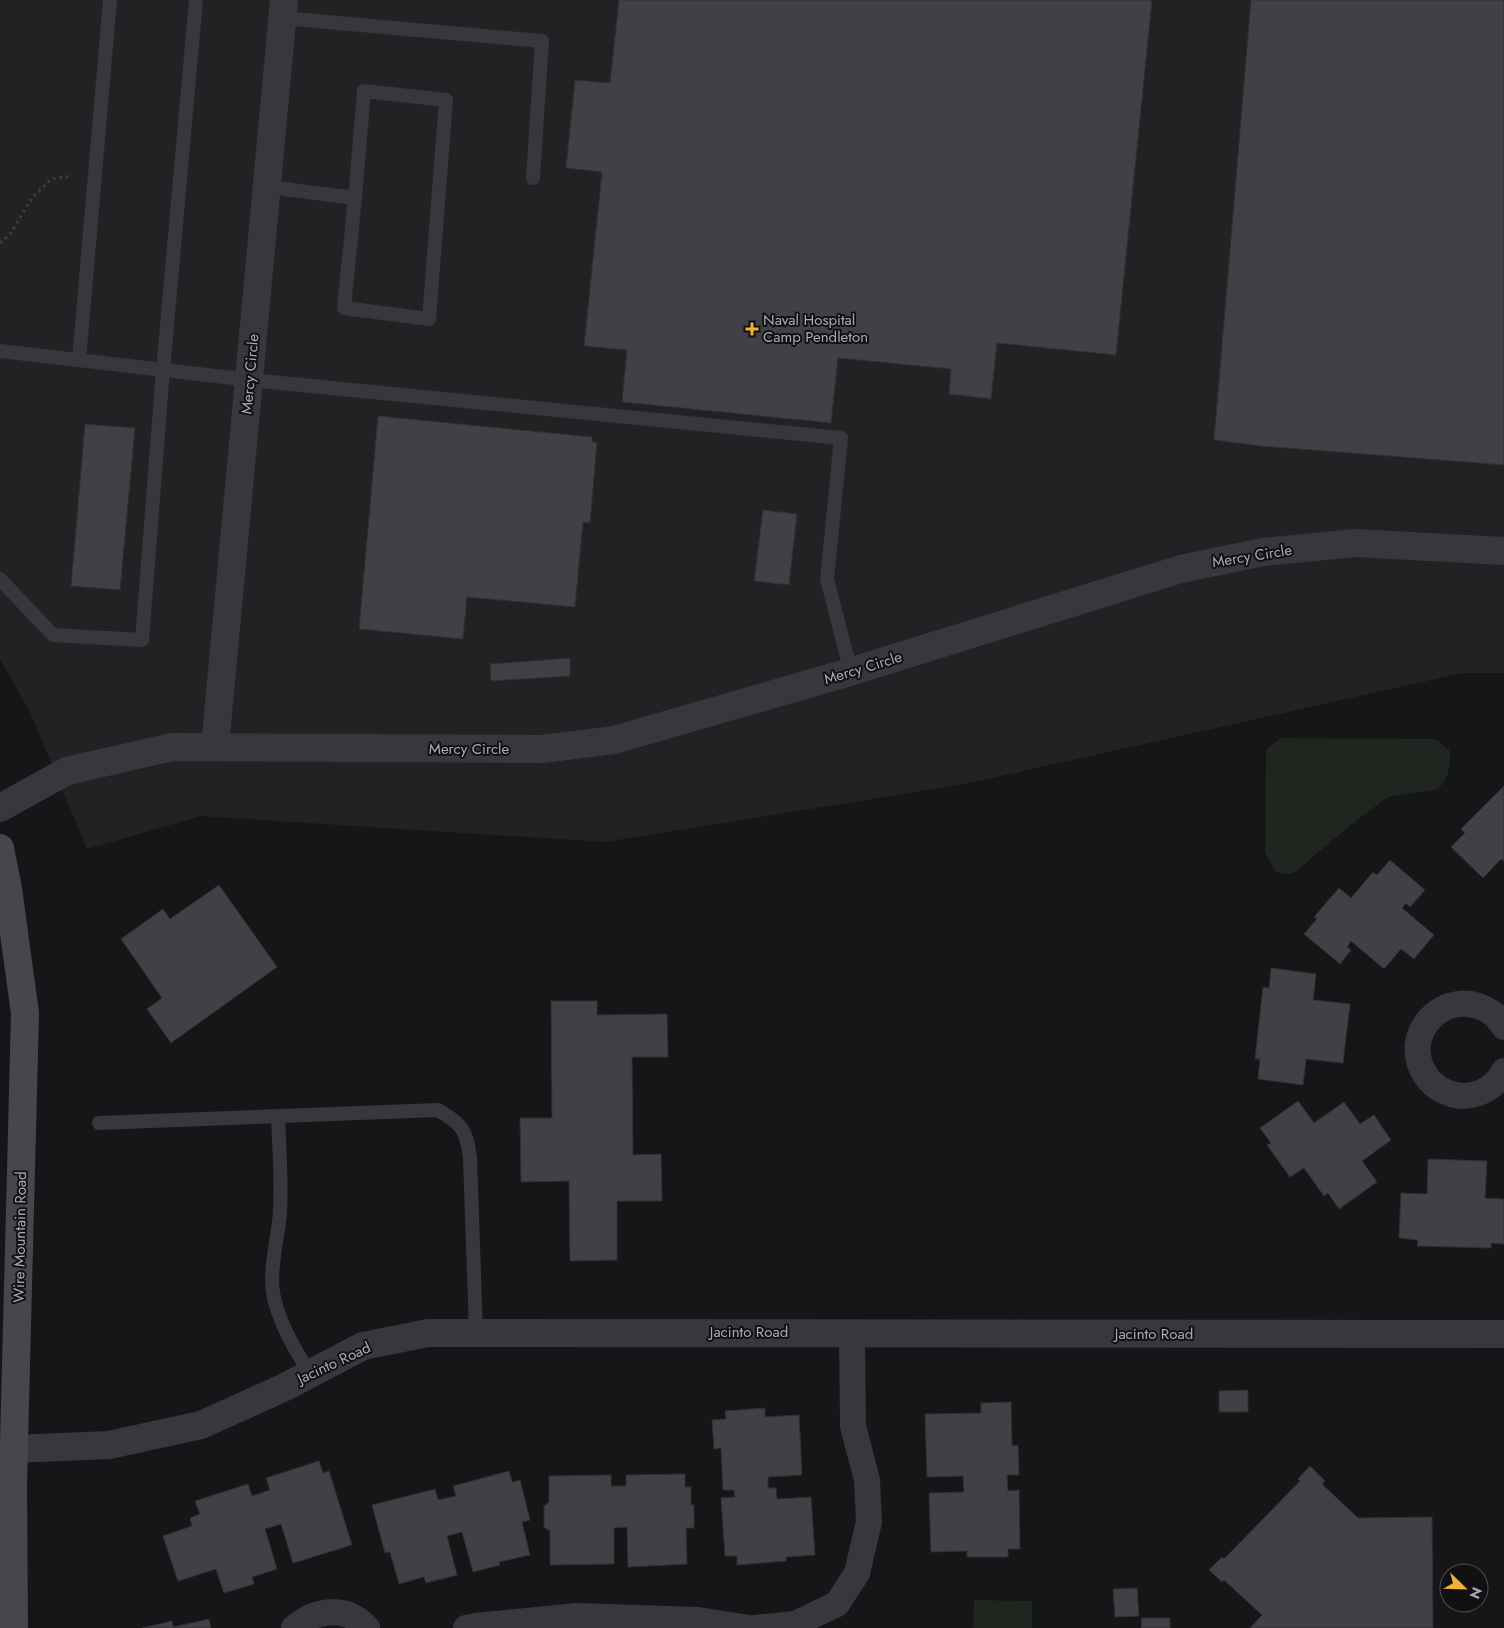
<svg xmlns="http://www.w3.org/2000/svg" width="1504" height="1628" font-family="Jost,sans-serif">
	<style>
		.built { fill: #222225 }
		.green { fill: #1e261f }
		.building { fill: #404145; stroke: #303034 }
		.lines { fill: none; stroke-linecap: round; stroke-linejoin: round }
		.path { stroke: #3d3f44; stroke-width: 3; stroke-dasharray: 2.5 4; stroke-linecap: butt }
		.service { stroke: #37383d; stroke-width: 14 }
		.minor { stroke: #37383d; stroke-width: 26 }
		.tertiary { stroke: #37383d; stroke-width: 28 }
		.secondary { stroke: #45474d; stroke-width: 28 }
		.poi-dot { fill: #f2b134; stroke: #111113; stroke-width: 2 }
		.labels { text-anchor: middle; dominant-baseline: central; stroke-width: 4; stroke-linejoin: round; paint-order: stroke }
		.poi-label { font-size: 15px; fill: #a8adb8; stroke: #111113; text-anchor: start }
		.street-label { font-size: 15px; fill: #a8adb8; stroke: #111113 }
	</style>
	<rect width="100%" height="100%" fill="#161618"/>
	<path class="built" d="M0 0H1504V673H1462L965 784 605 842 201 816 87 849 30 712 0 659Z"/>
	<path class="green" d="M1281 738 1433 739 1439 741 1450 751C1451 765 1448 782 1436 790L1391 796 1385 799 1348 827 1299 869 1291 874 1280 873 1274 870 1265 852 1266 754 1267 748Z
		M974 1600 1032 1601V1628H973Z"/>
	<path class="building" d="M619 0H1152L1116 355 997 343 991 399 949 394 951 369 838 358 831 423 622 402 627 350 584 346 602 172 566 168 575 80 610 83Z
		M1251 0H1504V465L1261 446 1214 440Z
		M378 416 592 437V442L597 443 590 523 583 522 575 607 467 597 463 639 359 629Z
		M85 424 135 428 120 590 71 586Z
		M763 510 797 514 789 585 754 581Z
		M570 658V676L491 681 490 664Z
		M1504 786V861L1501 859 1483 878 1451 847 1465 833 1461 829Z
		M1390 860 1425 890 1410 907 1406 903 1402 908 1434 935 1414 959 1401 949 1384 969 1351 941 1347 947 1351 950 1340 964 1304 934 1317 919 1314 917 1339 888 1351 898 1373 872 1377 875Z
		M219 885 277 967 171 1043 147 1009 162 998 121 939 163 909 170 919Z
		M1271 968 1316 974 1313 1000 1350 1004 1343 1063 1306 1059 1303 1085 1258 1079 1260 1059H1255L1263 987 1269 988Z
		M551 1001H597V1015L667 1014 668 1057H632L633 1155 661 1154 662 1201H617V1260L570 1261 569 1181 521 1182 520 1118H552Z
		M1298 1101 1314 1123 1344 1102 1360 1124 1374 1115 1391 1140 1362 1161 1377 1182 1339 1209 1328 1193 1324 1196 1304 1168 1290 1177 1267 1145 1271 1143 1260 1128Z
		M1428 1159 1487 1161 1485 1198 1504 1199V1244L1491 1243V1248L1417 1246 1418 1240 1399 1238 1401 1193 1427 1194Z
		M1248 1390V1412H1219V1391Z
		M1011 1402 1012 1446 1018 1445 1019 1475H1007L1008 1491 1019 1490 1020 1549H1008V1557H967V1551L931 1552 929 1493 964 1492 963 1476 927 1477 925 1414 981 1413V1403Z
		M765 1408V1417L799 1415 802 1475 768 1477V1488H776L777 1499 811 1497 815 1555 786 1557V1561L737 1565V1556H725L721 1498 735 1497 734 1490H723L721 1448 714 1449 712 1420 726 1419 725 1411Z
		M319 1461 323 1473 329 1471 352 1545 293 1563 281 1524 265 1529 277 1569 252 1577 254 1584 224 1593 216 1569 178 1581 163 1536 192 1526 190 1518 200 1514 195 1501 248 1484 252 1496 270 1490 266 1478Z
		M1310 1466 1325 1481 1322 1484 1358 1518 1432 1517 1433 1628H1250L1262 1615 1224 1580 1222 1582 1209 1570 1222 1557 1224 1559 1300 1481 1298 1479Z
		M509 1471 512 1482 520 1480 530 1520 522 1522 530 1555 499 1562 500 1565 473 1572 462 1532 447 1536 457 1575 426 1583 424 1577 399 1584 390 1552 385 1553 372 1505 435 1489 438 1500 456 1496 453 1486Z
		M685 1474V1487H691V1505H694V1528H686L687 1564 628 1567 627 1527 614 1528V1564L550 1565V1531L544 1527V1506L549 1502V1476L611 1475V1486H626V1475Z
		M1137 1588 1139 1616 1115 1617 1113 1589Z
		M1142 1618H1170V1628H1141Z
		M209 1619 211 1628H142L172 1621 173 1627Z"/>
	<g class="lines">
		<path class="path" d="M0 243 10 234 32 198 51 179 72 176"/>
		<path class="service" d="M282 18 542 41 533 178
			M268 187 355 198 344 308 429 319 446 100 364 91 355 198
			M0 351 250 380 841 438 827 579 851 672
			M79 360 110 0
			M0 579 53 635 142 640 163 370 196 0
			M278 1116C279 1148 282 1180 280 1212 278 1241 267 1273 275 1302 282 1328 296 1351 310 1374
			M99 1123 438 1110C463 1125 466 1129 470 1158L476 1333"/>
		<path class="minor" d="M1504 1027C1501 1023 1497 1016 1492 1013 1446 981 1393 1038 1430 1081 1438 1090 1452 1096 1464 1096 1481 1095 1496 1086 1504 1071
			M294 1628C315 1610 346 1604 367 1628
			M466 1628 476 1626 577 1616 698 1620 749 1628
			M755 1628 795 1624 837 1604 857 1573 869 1522 867 1480 853 1426 852 1333"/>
		<path class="tertiary" d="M215 747 284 0
			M0 808 67 771 172 747 542 749 614 740 843 674 1181 569 1263 552 1355 543 1504 551
			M15 1449 109 1445 201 1425 285 1387 363 1346 428 1333 1504 1334"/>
		<path class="secondary" d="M0 848 8 889 25 1013 13 1483 14 1628"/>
	</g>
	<path class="poi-dot" d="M749.5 321.5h5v5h5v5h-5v5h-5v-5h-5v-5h5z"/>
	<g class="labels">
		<g class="poi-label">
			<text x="763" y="320">Naval Hospital<tspan x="763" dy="17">Camp Pendleton</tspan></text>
		</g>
		<g class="street-label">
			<text transform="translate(250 374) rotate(-85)">Mercy Circle</text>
			<text transform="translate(1252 556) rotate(-9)">Mercy Circle</text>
			<text transform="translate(863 668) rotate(-17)">Mercy Circle</text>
			<text x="469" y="749">Mercy Circle</text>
			<text transform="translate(20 1237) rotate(-89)">Wire Mountain Road</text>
			<text x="749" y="1332">Jacinto Road</text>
			<text x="1154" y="1334">Jacinto Road</text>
			<text transform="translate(334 1363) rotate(-25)">Jacinto Road</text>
		</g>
	</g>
	<g transform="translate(1464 1588) rotate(113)"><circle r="24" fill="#111113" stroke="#4d4f55"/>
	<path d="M0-4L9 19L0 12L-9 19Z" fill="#f2b134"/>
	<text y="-8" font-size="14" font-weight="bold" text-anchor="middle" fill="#a8adb8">N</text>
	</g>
</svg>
